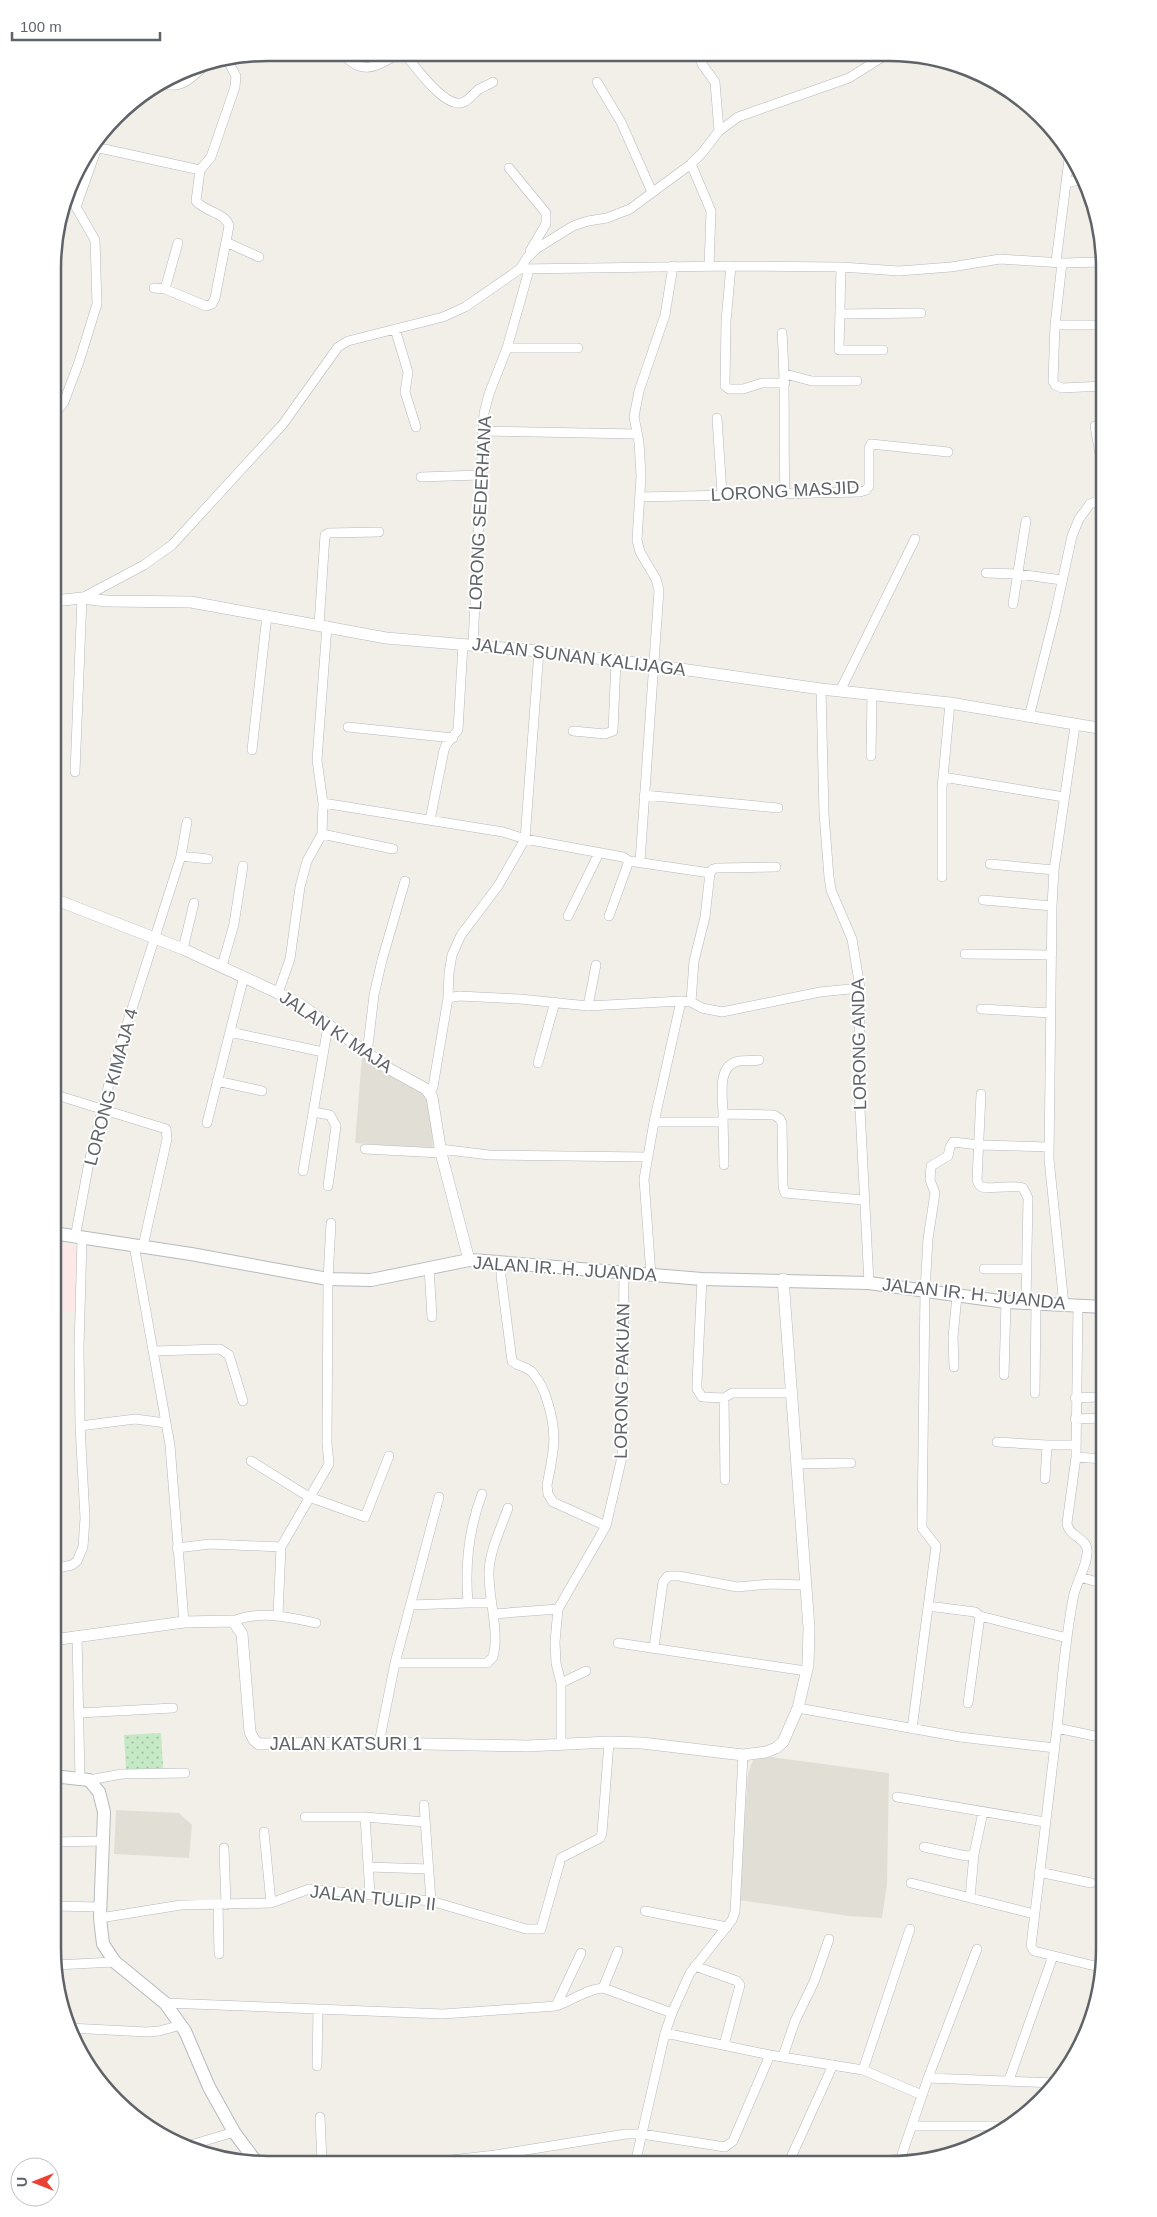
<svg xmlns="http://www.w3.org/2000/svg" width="1157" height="2217" font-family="Helvetica,sans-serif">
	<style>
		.education { fill: #e1ded6 }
		.medical { fill: #fce8e6 }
		.grass { fill: url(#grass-dots) }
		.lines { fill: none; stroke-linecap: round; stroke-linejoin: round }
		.minor-casing { stroke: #b5b8bc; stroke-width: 10 }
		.tertiary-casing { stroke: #b5b8bc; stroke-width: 12 }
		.secondary-casing { stroke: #b6babf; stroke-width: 14 }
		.minor { stroke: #fff; stroke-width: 9 }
		.tertiary { stroke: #fff; stroke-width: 11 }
		.secondary { stroke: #fff; stroke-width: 12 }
		.labels { text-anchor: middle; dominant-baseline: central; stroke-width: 4; stroke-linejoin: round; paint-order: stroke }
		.street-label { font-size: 18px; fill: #5f6368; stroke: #fff }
		.rim { fill: none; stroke: #5f6368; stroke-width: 2.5 }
	</style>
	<defs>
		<pattern id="grass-dots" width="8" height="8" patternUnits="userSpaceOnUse" patternTransform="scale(1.25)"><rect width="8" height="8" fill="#c5e8c5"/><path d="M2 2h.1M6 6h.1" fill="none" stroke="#a3c0a4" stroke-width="1.8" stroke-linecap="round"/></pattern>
	</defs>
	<rect width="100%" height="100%" fill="#f1efe8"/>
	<path class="education" d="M362 1056 424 1091 431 1104 433 1150 355 1143Z
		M771 1757 889 1773 887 1884 882 1918 849 1916 739 1900 748 1774 753 1760Z
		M116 1810 179 1813 192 1825 189 1858 114 1854Z"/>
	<path class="medical" d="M53 1242 78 1247 76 1312H53Z"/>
	<path class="grass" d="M161 1733 163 1768 126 1770 124 1735Z"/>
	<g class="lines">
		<defs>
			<path id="minor" d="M342 53C363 77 376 66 400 53
				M404 53C415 66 446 111 464 102 470 99 474 93 479 89 483 87 488 85 493 82
				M699 55 702 64 715 82 719 131
				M597 82 621 122 652 192
				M163 83C182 91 192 76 206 65
				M95 147 200 170 211 157 235 87 236 76 228 61
				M691 164 711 211 709 266
				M509 168 546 213V224L530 251
				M1066 183 1083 179
				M70 187 81 189
				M226 242 259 257
				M1056 262 1070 151
				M1062 263 1055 325 1053 381 1055 385 1062 388 1104 386
				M731 266 726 321 725 386 729 389H743L762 383H785
				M841 267 839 350H883
				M520 269 527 258 536 249 573 226 588 221 607 218 630 209 691 164 702 153 719 131 738 117 849 78 884 56
				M154 288 165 289 206 306 212 304 215 298 229 226C226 213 205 212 196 201L200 170
				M165 289 178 243
				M840 314 921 313
				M1055 325H1104
				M395 329 408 372 405 392 416 427
				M782 333C786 386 783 439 785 493
				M507 348H578
				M785 374 812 381H857
				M54 415 64 402 79 362 97 304 95 240 76 207 100 139
				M717 418 722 494
				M1095 426 1103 472 1100 499
				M482 431 637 434
				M421 477 480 475
				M640 497 860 492 866 490 869 486V448L871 444 948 452
				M986 573 1018 574 1062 580
				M1013 604 1026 521
				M319 625 325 535 329 533 379 532
				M473 644 484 413 489 394 507 348 529 270
				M821 689 824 814 829 877 831 890 852 939 860 988 859 1090 869 1283
				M840 691 915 539
				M1029 717 1055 614 1072 536 1079 519 1090 504 1104 498
				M348 727 453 738
				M573 731 605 734 613 731 616 660
				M252 750 267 615
				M871 756 872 694
				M75 772 82 598 144 565 172 545 283 424 338 347 348 341 443 317 465 307 520 269 731 266 841 267 899 271 951 267 1000 259 1062 263 1103 262
				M943 777 1064 797
				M644 795 778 808
				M323 803 503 832 525 839 623 857 629 861 710 873
				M430 820 444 750 446 745 458 730 463 644
				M322 834 393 849
				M181 856 208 859
				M640 862 659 590 656 579 640 552 637 540 641 476 639 442 634 417 639 391 665 315 673 266
				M990 864 1054 870
				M942 877V788L950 703
				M983 900 1052 906
				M568 916 599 853
				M609 916 629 861
				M183 949 194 903
				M965 954 1052 955
				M222 966 234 924 243 866
				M278 993 290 959 300 887 307 861 322 834 323 803 317 760 327 626
				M448 998 459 996 520 999 588 1006 681 1001 691 1002 702 1008 722 1012 820 992 860 988
				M691 1002 694 961 705 917 710 873 713 869 717 868 776 867
				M588 1006 596 965
				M981 1009 1051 1013
				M230 1032 323 1052
				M367 1054 374 995 382 960 405 881
				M538 1063 555 1002
				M217 1081 262 1091
				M430 1093 433 1087 448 998 449 973 452 955 461 935 498 886 525 839 539 651
				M53 1094 166 1129 167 1139 143 1246
				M981 1094 977 1180C978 1183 979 1186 982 1187 989 1190 1011 1184 1023 1188L1028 1198 1026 1303
				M313 1112 330 1115 336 1126 328 1186
				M723 1114C723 1098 716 1065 739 1061 745 1060 753 1061 759 1060
				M654 1122H723
				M207 1123 244 976
				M365 1149 441 1153
				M440 1149 489 1155 647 1157
				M724 1165 723 1114 774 1115 780 1119 782 1123 783 1186 785 1193 863 1200
				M303 1171 328 1026
				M75 1238 89 1162 113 1068 181 856 187 822
				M134 1245 170 1445 184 1622
				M502 1262 501 1276 512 1361C518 1367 526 1366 532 1372 539 1380 544 1390 547 1400 558 1434 554 1450 547 1485L548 1494 553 1502 606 1526
				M429 1267 432 1317
				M984 1269H1027
				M651 1275 644 1179 654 1122 681 1001
				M702 1279 697 1382V1389L702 1397 724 1398 732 1393H792
				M1064 1305 1049 1159 1052 906 1054 870 1075 726
				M155 1351 220 1349 229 1355 243 1401
				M954 1367 953 1337 957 1296
				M1004 1375 1006 1302
				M1035 1393 1036 1303
				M724 1398 725 1480
				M1075 1398 1097 1397
				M1075 1419 1104 1418
				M80 1426 135 1419 166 1423
				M997 1442 1047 1445
				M1076 1457 1103 1459
				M251 1461 309 1497 365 1517 389 1456
				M797 1464 851 1463
				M1045 1479 1047 1445H1076
				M482 1494C469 1528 465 1567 468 1603H491
				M177 1548 210 1544 281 1547
				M53 1569 72 1565 77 1561 83 1547 85 1518 80 1426 79 1348 82 1239
				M1080 1577 1104 1584
				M410 1605 468 1603
				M928 1606 975 1612 980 1616 968 1703
				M493 1614 558 1609
				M278 1615 281 1547 329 1464 327 1443 328 1279 331 1223
				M980 1616 1067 1638
				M233 1621C261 1610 288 1617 316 1623
				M77 1636 80 1778
				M618 1643 806 1671
				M654 1647 663 1582 668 1576H679L737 1587 770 1584 806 1585
				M395 1663H487L493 1657C500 1631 488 1598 489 1571 490 1550 501 1528 508 1508
				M561 1683 586 1671
				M798 1708 960 1737 1055 1748
				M79 1713 173 1708
				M1057 1728C1062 1683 1065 1638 1074 1594 1077 1582 1089 1561 1087 1549 1086 1538 1068 1536 1067 1523L1076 1457 1078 1305
				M912 1729 936 1546 922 1528 925 1290 928 1239 935 1193 930 1180 931 1166 948 1156 950 1147 953 1142 979 1145 1049 1147
				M379 1743 395 1663 439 1497
				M561 1744V1683L556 1663 555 1642 558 1609 606 1526 622 1457 624 1273
				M89 1780 122 1774 185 1773
				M897 1797 1045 1822
				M424 1805 431 1901
				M305 1817H365L370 1894
				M365 1817 425 1822
				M264 1832 271 1903
				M53 1842 104 1841
				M924 1847 966 1856 974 1854 983 1812
				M224 1848 226 1905
				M368 1867 429 1869
				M1039 1872 1091 1883
				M911 1883 1034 1914
				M970 1898 974 1854
				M218 1905 219 1954
				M53 1906 100 1907
				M645 1911 727 1927
				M100 1918 181 1905 271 1903 309 1889 431 1901 526 1929H541L561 1858 600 1838 602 1833 609 1742
				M55 1965 115 1962
				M695 1966 737 1981 740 1985 724 2045
				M1103 1968 1034 1951 1031 1946 1057 1728 1104 1738
				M603 1988 618 1951
				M165 2003 443 2014 556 2006C572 2001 586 1989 603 1988L672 2013
				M556 2006 581 1953
				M69 2028 147 2032 159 2031 181 2025
				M665 2033 770 2055 863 2070 910 1929
				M783 2056 795 2021 814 1982 829 1939
				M317 2066 318 2010
				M863 2070 922 2095
				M928 2078 977 1949
				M1009 2080 1053 1956
				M320 2117 322 2163
				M912 2126H1011
				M184 2147 234 2132
				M425 2163 495 2155 626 2134H642L725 2147 733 2141 770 2055
				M899 2163 928 2078 1057 2083
				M635 2164 665 2033 672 2013 690 1973 732 1920 735 1912 743 1755
				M788 2164 833 2065"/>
			<path id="tertiary" d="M54 601 82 598 106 601 191 602 386 638 539 651 653 665 821 689 950 703 1104 729
				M54 899 183 949 278 993 300 1004 386 1067 426 1089 432 1097 441 1153 469 1260
				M53 1640 184 1622 233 1621 242 1634 250 1732 254 1740 259 1744 379 1743 527 1746 609 1742 642 1743 743 1755 766 1752 776 1748 783 1742 798 1708 808 1665 809 1628 783 1279"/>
			<path id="secondary" d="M53 1233 191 1254 328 1279 371 1280 469 1260 485 1261 702 1279 869 1283 1006 1302 1104 1307
				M53 1776 89 1780 99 1792 104 1812 100 1918 103 1944 115 1962 165 2003 185 2031 209 2087 234 2132 257 2163"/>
		</defs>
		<use href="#minor" class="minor-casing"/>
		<use href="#tertiary" class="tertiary-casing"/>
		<use href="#secondary" class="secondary-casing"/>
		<use href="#minor" class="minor"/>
		<use href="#tertiary" class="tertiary"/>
		<use href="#secondary" class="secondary"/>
	</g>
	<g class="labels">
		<g class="street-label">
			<text transform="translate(785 491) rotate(-3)">LORONG MASJID</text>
			<text transform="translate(480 513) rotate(-87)">LORONG SEDERHANA</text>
			<text transform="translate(579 657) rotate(7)">JALAN SUNAN KALIJAGA</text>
			<text transform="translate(336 1032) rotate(34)">JALAN KI MAJA</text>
			<text transform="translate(859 1044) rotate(-91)">LORONG ANDA</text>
			<text transform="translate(111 1087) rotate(-75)">LORONG KIMAJA 4</text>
			<text transform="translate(565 1269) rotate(4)">JALAN IR. H. JUANDA</text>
			<text transform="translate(974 1294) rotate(6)">JALAN IR. H. JUANDA</text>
			<text transform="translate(622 1381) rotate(-89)">LORONG PAKUAN</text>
			<text x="346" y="1744">JALAN KATSURI 1</text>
			<text transform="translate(373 1898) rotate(6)">JALAN TULIP II</text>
		</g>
	</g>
	<path d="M0 0H1157V2217H0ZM268 61H889A207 207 0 0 1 1096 268V1949A207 207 0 0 1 889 2156H268A207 207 0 0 1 61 1949V268A207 207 0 0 1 268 61Z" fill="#fff" fill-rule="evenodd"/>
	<path class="rim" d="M268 61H889A207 207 0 0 1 1096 268V1949A207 207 0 0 1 889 2156H268A207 207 0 0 1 61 1949V268A207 207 0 0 1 268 61Z"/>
	<g transform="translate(35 2182) rotate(270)"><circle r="24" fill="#ffffff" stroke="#bfc1c3"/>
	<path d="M0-4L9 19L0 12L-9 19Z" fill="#ea4335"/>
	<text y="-8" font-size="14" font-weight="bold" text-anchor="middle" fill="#5f6368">U</text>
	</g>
	<path d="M12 32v8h148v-8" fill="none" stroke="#5f6368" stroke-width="2.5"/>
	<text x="20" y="32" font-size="15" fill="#5f6368" stroke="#ffffff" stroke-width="4" paint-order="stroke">100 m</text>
</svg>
